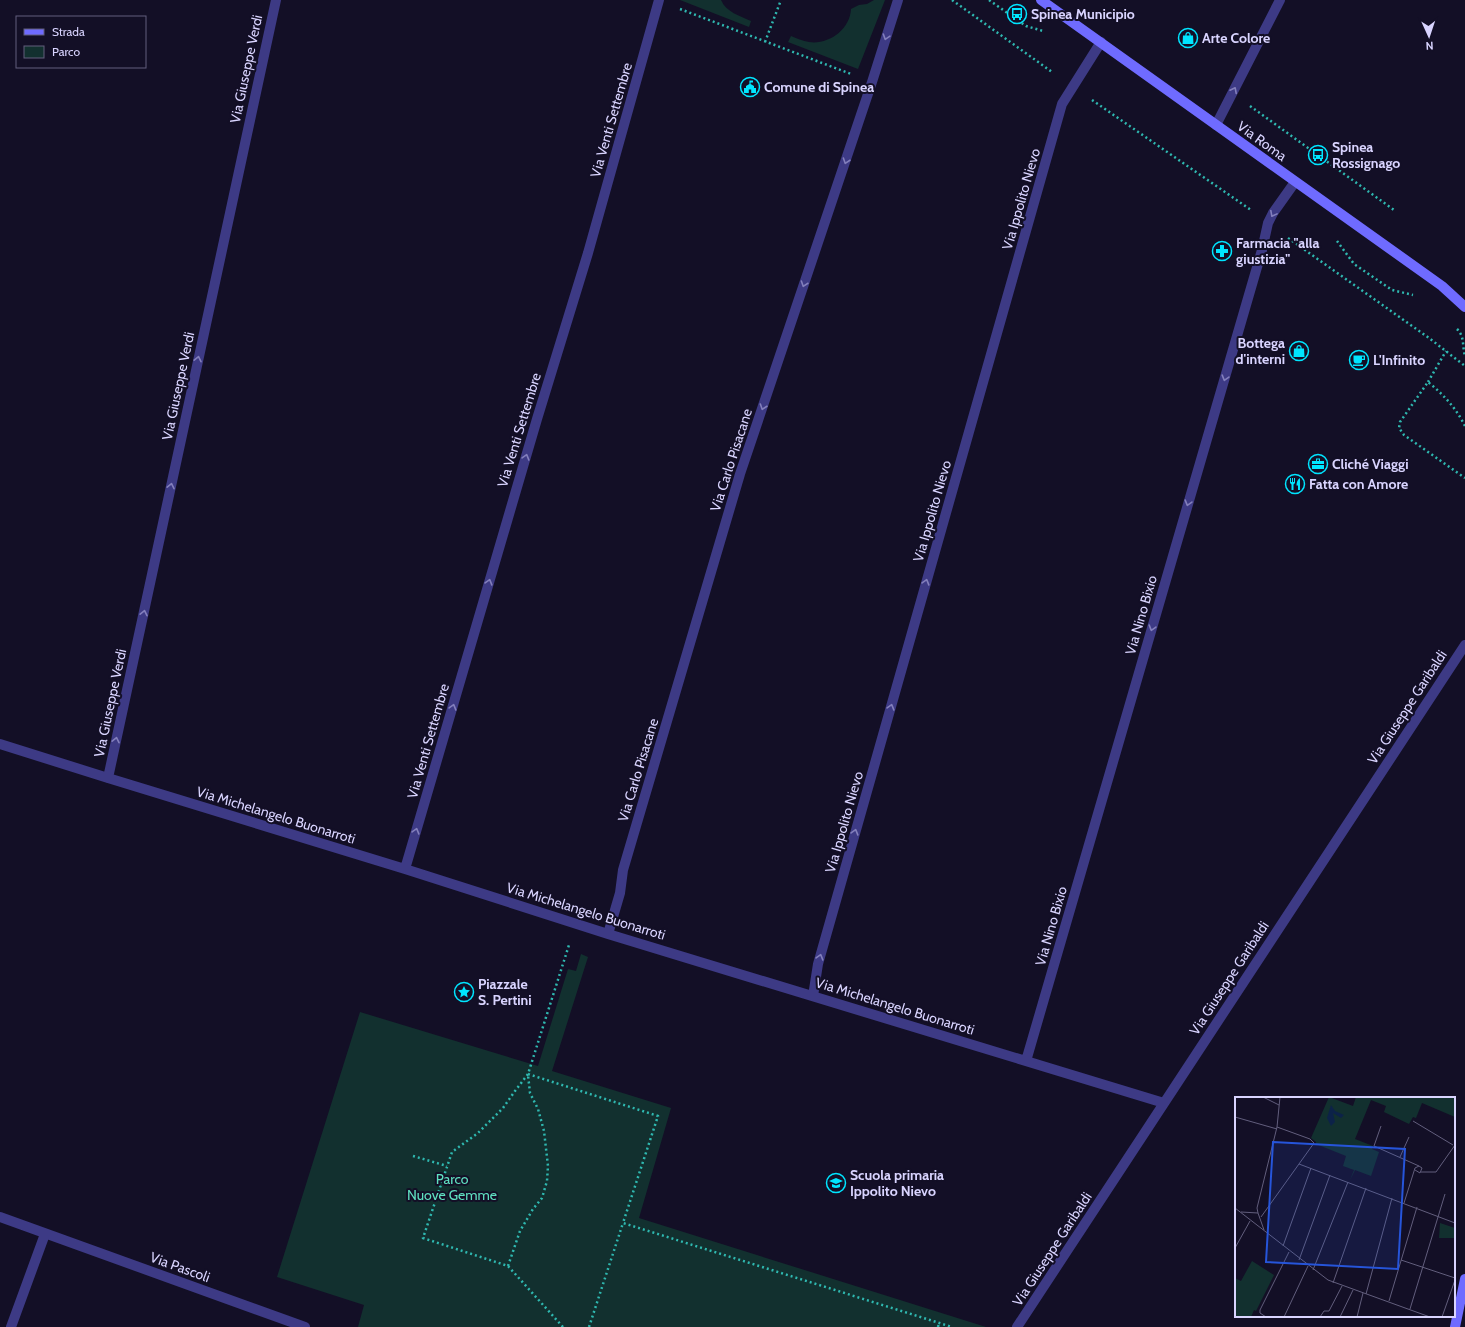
<svg xmlns="http://www.w3.org/2000/svg" width="1465" height="1327" font-family="Cabin,sans-serif">
	<style>
		.green { fill: #12302f }
		.lines { fill: none; stroke-linecap: round; stroke-linejoin: round }
		.path { stroke: #2fb8b0; stroke-width: 2.5; stroke-dasharray: 2 3; stroke-linecap: butt }
		.street { stroke: #3d3a85; stroke-width: 10 }
		.secondary { stroke: #6f6bff; stroke-width: 10 }
		.oneway { stroke: #837fbc }
		.labels { text-anchor: middle; dominant-baseline: central; stroke-width: 4; stroke-linejoin: round; paint-order: stroke }
		.poi-label { font-size: 14px; font-weight: bold; fill: #d9d4ff; stroke: #130f26; text-anchor: start }
		.street-label { font-size: 14px; fill: #d9d4ff; stroke: #130f26 }
		.park-label { font-size: 14px; fill: #5fe0c0; stroke: #130f26 }
		.inset-road { fill: none; stroke: #625e7d; stroke-width: 1 }
		.view { fill: #2655da; fill-opacity: 0.15; stroke: #2655da; stroke-width: 2 }
		.inset-edge { fill: none; stroke: #d9d4ff; stroke-width: 2 }
	</style>
	<rect width="100%" height="100%" fill="#130f26"/>
	<path class="green" d="M680 0H721C726 12 740 16 751 21L749 27Z
		M874 0H885L858 69 788 42 791 36C796 38 803 41 809 42 828 45 850 30 851 9L859 5 867 4Z
		M581 954 588 957 552 1071 671 1108 639 1218 986 1327H358L364 1305 277 1277 360 1012 538 1066 568 969 576 971Z"/>
	<g class="lines">
		<path class="path" d="M952 0 1052 72
			M989 0 1026 26 1043 31
			M680 9 851 74
			M765 42 781 0
			M1092 100 1251 210
			M1250 106 1394 210
			M1288 238 1429 338 1465 366
			M1337 241 1354 264 1392 290 1413 295
			M1457 329C1465 337 1462 346 1465 356
			M1428 382 1446 351
			M1465 426C1456 408 1443 394 1428 382L1400 422 1399 428 1404 435 1465 478
			M528 1074 658 1116 623 1223 952 1327
			M413 1156 447 1166
			M508 1266 520 1231 533 1209 542 1198 547 1181 548 1166 544 1131 538 1109 530 1093 528 1075
			M563 1327 508 1266 423 1238 452 1152 478 1133 503 1108 515 1091 528 1074 569 945
			M589 1327 623 1223
			M938 1327 939 1323"/>
		<path class="street" d="M1216 125 1280 0
			M0 744 108 778 405 869 608 934 1164 1103
			M108 778 276 0
			M405 869 537 419 588 253 659 0
			M608 934 620 893 623 870 740 474 872 82 898 0
			M813 996 818 964 1062 104 1101 42
			M1026 1061 1262 250 1268 223 1273 213 1295 182
			M0 1217 305 1327
			M11 1327 45 1234
			M1017 1327 1465 645"/>
		<path class="secondary" d="M1041 0 1442 286 1465 307
			M1455 1327 1465 1279"/>
	</g>
	<defs><path id="oneway-chevron" d="M-2-3.5L2.5 0L-2 3.5" fill="none" stroke-width="1.6" stroke-linecap="round" stroke-linejoin="round"/></defs>
	<g class="oneway">
		<use href="#oneway-chevron" transform="translate(886 37) rotate(108)"/>
		<use href="#oneway-chevron" transform="translate(1234 90) rotate(-63)"/>
		<use href="#oneway-chevron" transform="translate(846 161) rotate(109)"/>
		<use href="#oneway-chevron" transform="translate(1273 214) rotate(118)"/>
		<use href="#oneway-chevron" transform="translate(804 284) rotate(109)"/>
		<use href="#oneway-chevron" transform="translate(198 359) rotate(-78)"/>
		<use href="#oneway-chevron" transform="translate(1225 378) rotate(106)"/>
		<use href="#oneway-chevron" transform="translate(763 407) rotate(109)"/>
		<use href="#oneway-chevron" transform="translate(526 457) rotate(-74)"/>
		<use href="#oneway-chevron" transform="translate(171 486) rotate(-78)"/>
		<use href="#oneway-chevron" transform="translate(1188 503) rotate(106)"/>
		<use href="#oneway-chevron" transform="translate(489 582) rotate(-74)"/>
		<use href="#oneway-chevron" transform="translate(926 582) rotate(-74)"/>
		<use href="#oneway-chevron" transform="translate(144 613) rotate(-78)"/>
		<use href="#oneway-chevron" transform="translate(1152 628) rotate(106)"/>
		<use href="#oneway-chevron" transform="translate(453 707) rotate(-74)"/>
		<use href="#oneway-chevron" transform="translate(891 707) rotate(-74)"/>
		<use href="#oneway-chevron" transform="translate(116 740) rotate(-78)"/>
		<use href="#oneway-chevron" transform="translate(416 831) rotate(-74)"/>
		<use href="#oneway-chevron" transform="translate(855 832) rotate(-74)"/>
		<use href="#oneway-chevron" transform="translate(820 957) rotate(-74)"/>
	</g>
	<defs>
		<symbol id="bus-ring" viewBox="-11 -11 22 22"><circle r="9.5" fill="#130f26" stroke="#00e5ff" stroke-width="1.5"/><path d="M-5-6H5V4H4V6H2V4H-2V6H-4V4H-5ZM-3.5-4V0h7V-4ZM-3.5 1.2v1.5H-2V1.2ZM2 1.2v1.5H3.5V1.2Z" fill="#00e5ff"/></symbol>
		<symbol id="shop-ring" viewBox="-11 -11 22 22"><circle r="9.5" fill="#130f26" stroke="#00e5ff" stroke-width="1.5"/><path d="M-5-2.5h2.3a2.7 3.5 0 0 1 5.4 0H5L5.5 6h-11ZM-1.5-2.5h3a1.5 2.3 0 0 0-3 0Z" fill="#00e5ff"/></symbol>
		<symbol id="civic-ring" viewBox="-11 -11 22 22"><circle r="9.5" fill="#130f26" stroke="#00e5ff" stroke-width="1.5"/><path d="M-.6-6.5H3V-4.5H.6V-3L4-1V1h2V6H-6V1h2V-1L-.6-3ZM-1.2 2.5V6h2.4V2.5Z" fill="#00e5ff"/></symbol>
		<symbol id="pharmacy-ring" viewBox="-11 -11 22 22"><circle r="9.5" fill="#130f26" stroke="#00e5ff" stroke-width="1.5"/><path d="M-2-6h4v4h4v4h-4v4h-4v-4h-4v-4h4Z" fill="#00e5ff"/></symbol>
		<symbol id="cafe-ring" viewBox="-11 -11 22 22"><circle r="9.5" fill="#130f26" stroke="#00e5ff" stroke-width="1.5"/><path d="M-5.5-4.5H6V0H3Q3 3.5 0 3.5H-2.5Q-5.5 3.5-5.5 0ZM3-3.2v2h1.7v-2ZM-6 4.5H4V6H-6Z" fill="#00e5ff"/></symbol>
		<symbol id="office-ring" viewBox="-11 -11 22 22"><circle r="9.5" fill="#130f26" stroke="#00e5ff" stroke-width="1.5"/><path d="M-6-3h4V-5.5h4V-3h4V5H-6ZM-1-4.5V-3h2v-1.5ZM-6 0V1H6V0Z" fill="#00e5ff"/></symbol>
		<symbol id="restaurant-ring" viewBox="-11 -11 22 22"><circle r="9.5" fill="#130f26" stroke="#00e5ff" stroke-width="1.5"/><path d="M-5-6h1v4h1v-4h1v4h1v-4h1v5L-1.5 .5V6h-2V.5L-5-1ZM5-6V6H3V1.5H1.5Q1.5-4 5-6Z" fill="#00e5ff"/></symbol>
		<symbol id="sight-ring" viewBox="-11 -11 22 22"><circle r="9.5" fill="#130f26" stroke="#00e5ff" stroke-width="1.5"/><path d="M0-6L1.8-2.2L6-1.7L2.9 1.2L3.7 5.4L0 3.3L-3.7 5.4L-2.9 1.2L-6-1.7L-1.8-2.2Z" fill="#00e5ff"/></symbol>
		<symbol id="school-ring" viewBox="-11 -11 22 22"><circle r="9.5" fill="#130f26" stroke="#00e5ff" stroke-width="1.5"/><path d="M0-5L7-2L0 1L-7-2ZM-4 1L0 2.5L4 1V4Q0 6-4 4Z" fill="#00e5ff"/></symbol>
	</defs>
	<g fill-rule="evenodd">
		<use href="#bus-ring" x="1006" y="3" width="22" height="22"/>
		<use href="#shop-ring" x="1177" y="27" width="22" height="22"/>
		<use href="#civic-ring" x="739" y="76" width="22" height="22"/>
		<use href="#bus-ring" x="1307" y="144" width="22" height="22"/>
		<use href="#pharmacy-ring" x="1211" y="240" width="22" height="22"/>
		<use href="#shop-ring" x="1288" y="340" width="22" height="22"/>
		<use href="#cafe-ring" x="1348" y="349" width="22" height="22"/>
		<use href="#office-ring" x="1307" y="453" width="22" height="22"/>
		<use href="#restaurant-ring" x="1284" y="473" width="22" height="22"/>
		<use href="#sight-ring" x="453" y="981" width="22" height="22"/>
		<use href="#school-ring" x="825" y="1172" width="22" height="22"/>
	</g>
	<g class="labels">
		<g class="poi-label">
			<text x="1031" y="14">Spinea Municipio</text>
			<text x="1202" y="38">Arte Colore</text>
			<text x="764" y="87">Comune di Spinea</text>
			<text x="1332" y="147">Spinea<tspan x="1332" dy="16">Rossignago</tspan></text>
			<text x="1236" y="243">Farmacia "alla<tspan x="1236" dy="16">giustizia"</tspan></text>
			<text x="1285" y="343" text-anchor="end">Bottega<tspan x="1285" dy="16">d'interni</tspan></text>
			<text x="1373" y="360">L'Infinito</text>
			<text x="1332" y="464">Cliché Viaggi</text>
			<text x="1309" y="484">Fatta con Amore</text>
			<text x="478" y="984">Piazzale<tspan x="478" dy="16">S. Pertini</tspan></text>
			<text x="850" y="1175">Scuola primaria<tspan x="850" dy="16">Ippolito Nievo</tspan></text>
		</g>
		<g class="street-label">
			<text transform="translate(246 69) rotate(-78)">Via Giuseppe Verdi</text>
			<text transform="translate(611 120) rotate(-74)">Via Venti Settembre</text>
			<text transform="translate(1262 141) rotate(36)">Via Roma</text>
			<text transform="translate(1021 199) rotate(-74)">Via Ippolito Nievo</text>
			<text transform="translate(178 386) rotate(-78)">Via Giuseppe Verdi</text>
			<text transform="translate(519 430) rotate(-73)">Via Venti Settembre</text>
			<text transform="translate(731 460) rotate(-72)">Via Carlo Pisacane</text>
			<text transform="translate(932 511) rotate(-74)">Via Ippolito Nievo</text>
			<text transform="translate(1141 615) rotate(-74)">Via Nino Bixio</text>
			<text transform="translate(110 703) rotate(-78)">Via Giuseppe Verdi</text>
			<text transform="translate(1407 707) rotate(-57)">Via Giuseppe Garibaldi</text>
			<text transform="translate(428 741) rotate(-74)">Via Venti Settembre</text>
			<text transform="translate(638 770) rotate(-73)">Via Carlo Pisacane</text>
			<text transform="translate(276 815) rotate(17)">Via Michelangelo Buonarroti</text>
			<text transform="translate(844 822) rotate(-74)">Via Ippolito Nievo</text>
			<text transform="translate(586 911) rotate(17)">Via Michelangelo Buonarroti</text>
			<text transform="translate(1051 926) rotate(-74)">Via Nino Bixio</text>
			<text transform="translate(1229 978) rotate(-57)">Via Giuseppe Garibaldi</text>
			<text transform="translate(895 1006) rotate(17)">Via Michelangelo Buonarroti</text>
			<text transform="translate(1052 1249) rotate(-57)">Via Giuseppe Garibaldi</text>
			<text transform="translate(180 1267) rotate(20)">Via Pascoli</text>
		</g>
		<g class="park-label">
			<text x="452" y="1179">Parco<tspan x="452" dy="16">Nuove Gemme</tspan></text>
		</g>
	</g>
	<g transform="translate(1235 1097)">
		<rect width="220" height="220" fill="#130f26"/>
		<path d="M94 0 118 9 121 0H220V20L187 6 181 21 178 20 174 27 149 15 151 9 136 3 120 42 138 49 137 52 144 55 136 79 120 73 115 83 119 73 108 69 111 59 81 47V45L76 41ZM205 126 220 131V141H204ZM17 164 39 178 21 214 19 213 16 220H0V181L6 184Z" fill="#12302f"/>
		<path d="M96 8 100 14 109 18 106 21 98 16 100 25 96 29 92 21Z" fill="#0c2248"/>
		<path class="inset-road" d="M28 0 44 8M0 20 42 32M178 24 218 48M146 29 139 49 184 69M165 60 174 40M64 67 220 126M186 75H201L220 48M169 106 180 71 184 69 187 71 185 76 180 73M0 111 93 183 195 220M6 115 23 116 29 133M23 116 22 111 42 30 45 0M26 120 79 46 75 42 42 30M48 149 76 71M0 151 15 124M64 163 95 78M166 163 220 181M78 173 113 85M98 186 131 91M131 197 157 101M154 204 182 110M175 212 210 97M31 220 25 216V213L54 155M49 220 73 169M85 220 89 214H94L107 189M105 220 118 193M122 220 128 196M207 220 220 183"/>
		<path class="view" d="M38 45 170 52 163 172 31 165Z"/>
		<rect width="220" height="220" class="inset-edge"/>
	</g>
	<rect x="16" y="16" width="130" height="52" fill="#130f26" stroke="#625e7d"/>
	<rect x="24" y="29" width="20" height="6" fill="#6f6bff" stroke="#625e7d"/>
	<text x="52" y="36" font-size="12" fill="#d9d4ff">Strada</text>
	<rect x="24" y="46" width="20" height="12" fill="#12302f" stroke="#625e7d"/>
	<text x="52" y="56" font-size="12" fill="#d9d4ff">Parco</text>
	<g transform="translate(1429 36) rotate(177)" stroke="#130f26" stroke-width="3" paint-order="stroke">
	<path d="M0-3L7 15L0 10L-7 15Z" fill="#d9d4ff"/>
	<text y="-6" font-size="11" font-weight="bold" text-anchor="middle" fill="#d9d4ff">N</text>
	</g>
</svg>
